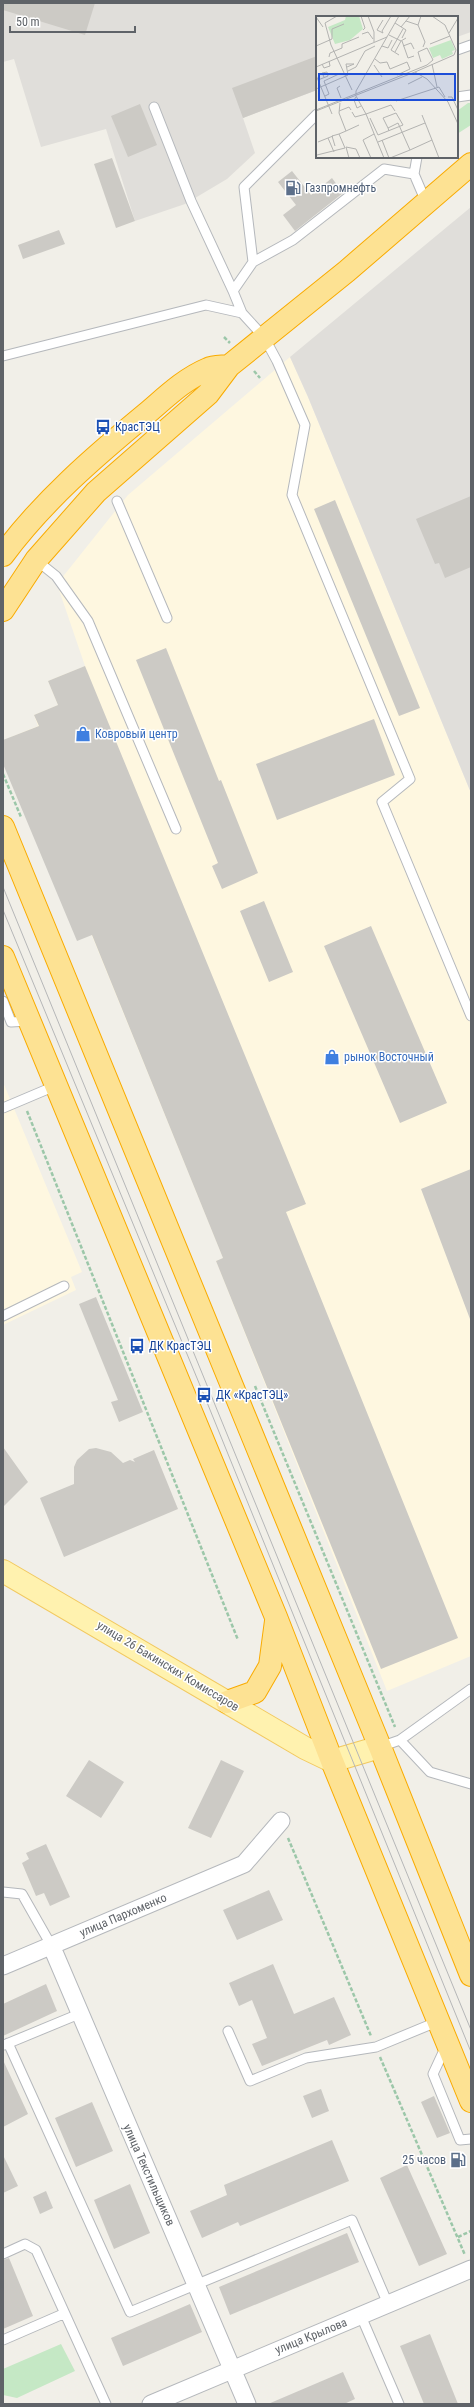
<svg xmlns="http://www.w3.org/2000/svg" width="474" height="2407" font-family="'Roboto Condensed',sans-serif">
	<style>
		.commercial { fill: #fef7e0 }
		.industrial { fill: #e0deda }
		.green { fill: #c5e8c5 }
		.building { fill: #cccac5 }
		.lines { fill: none; stroke-linecap: round; stroke-linejoin: round }
		.lane-casing { stroke: #b5b8bc; stroke-width: 11 }
		.street-casing { stroke: #b5b8bc; stroke-width: 19 }
		.primary-casing { stroke: #f2c960; stroke-width: 24 }
		.highway-casing { stroke: #f9ab00; stroke-width: 24 }
		.path { stroke: #9cc7a9; stroke-width: 2.5; stroke-dasharray: 4 2; stroke-linecap: butt }
		.lane { stroke: #fff; stroke-width: 9 }
		.street { stroke: #fff; stroke-width: 17 }
		.primary { stroke: #fff2af; stroke-width: 22 }
		.highway { stroke: #fde293; stroke-width: 22 }
		.tram { stroke: #b6b7b8; stroke-width: 1 }
		.labels { text-anchor: middle; dominant-baseline: central; stroke-width: 3; stroke-linejoin: round; paint-order: stroke }
		.service-label { font-size: 12px; fill: #4e5e75; stroke: #fff; text-anchor: start }
		.transit-label { font-size: 12px; fill: #164399; stroke: #fff; text-anchor: start }
		.shop-label { font-size: 12px; fill: #366cbe; stroke: #fff; text-anchor: start }
		.street-label { font-size: 12px; fill: #5f6368; stroke: #fff }
		.inset-road { fill: none; stroke: #b3b3b1; stroke-width: 1 }
		.view { fill: #1d4ed8; fill-opacity: 0.15; stroke: #1d4ed8; stroke-width: 2 }
		.inset-edge { fill: none; stroke: #5f6368; stroke-width: 2 }
	</style>
	<rect width="100%" height="100%" fill="#f1efe8"/>
	<path class="commercial" d="M290 357 308 397 471 793V1656L387 1691 216 1261 223 1258 11 737 38 726 34 715 58 705 48 681 85 666 57 584 128 495Z
		M3 1082 82 1272 71 1277 76 1290 3 1325Z"/>
	<path class="industrial" d="M3 3H471V32L457 37V17H317V90L243 118 255 153 227 179 185 204 135 221 106 129 41 147 14 59 3 62Z
		M471 207V793L308 397 290 357Z"/>
	<path class="green" d="M468 103H471V125L457 134V111Z
		M61 2344 75 2371 17 2398 3 2395V2369Z"/>
	<path class="building" d="M3 3H95L85 35 3 10Z
		M317 56V90L243 118 232 88Z
		M140 104 157 145 128 157 111 116Z
		M112 158 135 221 116 228 94 164Z
		M292 171 311 195 332 178 343 193 295 231 283 215 296 205 278 182Z
		M59 230 65 244 23 259 18 245Z
		M471 496V567L445 578 439 563 435 564 416 519Z
		M335 500 420 708 399 716 314 509Z
		M166 648 219 781 221 780 258 873 222 889 212 866 218 863 136 660Z
		M85 666 306 1204 286 1212 458 1638 381 1669 216 1261 223 1258 92 935 77 941 3 764V740L39 726 34 715 58 705 48 681Z
		M374 719 395 775 277 820 256 764Z
		M264 901 293 972 269 982 240 911Z
		M371 926 447 1103 400 1123 324 946Z
		M471 1169V1319H470L421 1189Z
		M96 1297 143 1412 119 1422 111 1402 118 1400 79 1304Z
		M3 1447 28 1482 3 1507Z
		M96 1448 111 1452 123 1463 130 1460 135 1462 133 1459 154 1450 178 1509 64 1557 40 1498 74 1484V1467L77 1460 89 1449Z
		M89 1760 124 1782 101 1818 66 1796Z
		M221 1760 244 1771 211 1838 188 1828Z
		M46 1844 70 1897 50 1906 44 1893 36 1896 22 1863 29 1859 26 1853Z
		M269 1890 283 1920 237 1940 223 1910Z
		M273 1964 294 2014 334 1997 351 2035 329 2045 327 2040 262 2066 252 2044 267 2038 252 2000 239 2006 229 1983Z
		M46 1984 57 2011 3 2036V2004Z
		M3 2060 28 2114 3 2127Z
		M321 2089 329 2111 312 2118 303 2096Z
		M434 2096 450 2133 437 2138 421 2102Z
		M92 2102 113 2151 76 2167 55 2118Z
		M332 2140 349 2181 240 2226 238 2222 202 2238 190 2211 227 2195 224 2185Z
		M3 2155 18 2186 3 2193Z
		M407 2165 447 2254 419 2266 380 2178Z
		M130 2184 150 2233 114 2249 94 2200Z
		M46 2191 53 2208 40 2214 33 2197Z
		M347 2233 359 2262 230 2315 219 2287Z
		M9 2258 33 2316 3 2329V2260Z
		M190 2304 202 2332 123 2366 111 2338Z
		M430 2334 458 2404H424L400 2346Z
		M343 2372 355 2399 344 2404H268Z"/>
	<g class="lines">
		<defs>
			<path id="lane" d="M457 50 471 45
				M457 97 471 95
				M154 107 191 201 233 291
				M417 157 414 174 426 202
				M414 174 384 169 293 240 253 262 233 291 242 313 264 337 277 361 305 425 292 495 410 779 382 802 471 1016
				M253 262 244 187 317 114
				M3 356 206 305 242 313
				M117 501 167 618
				M36 560 56 576 88 621 176 829
				M3 1001 11 1022 29 1021
				M3 1108 55 1086
				M3 1316 64 1286
				M400 1740 430 1772 471 1784
				M380 1747 400 1740 471 1689
				M3 1892 22 1894 51 1945
				M228 2031 250 2081 306 2058 376 2047 439 2021
				M8 2043 130 2312 352 2220 388 2304
				M4 2045 79 2014
				M446 2046 433 2074 460 2140 471 2139
				M3 2254 25 2244 36 2250 106 2404
				M361 2316 399 2404
				M3 2340 63 2314"/>
			<path id="street" d="M51 1945 247 2404
				M3 1966 244 1864 281 1821
				M151 2404 471 2269"/>
			<path id="primary" d="M3 1571 305 1748 332 1761 380 1747"/>
			<path id="highway" d="M3 555C43 501 94 457 146 414 165 398 184 379 208 369 214 366 222 367 229 366
				M3 610 36 560 96 492 208 394 229 366 347 271 471 164
				M3 827 380 1747 471 1975
				M3 957 276 1617 332 1761 471 2101
				M227 1702 255 1692 270 1666 276 1621"/>
		</defs>
		<use href="#lane" class="lane-casing"/>
		<use href="#street" class="street-casing"/>
		<use href="#primary" class="primary-casing"/>
		<use href="#highway" class="highway-casing"/>
		<path class="path" d="M224 337 230 343
			M254 371 260 378
			M3 774 21 817
			M27 1111 238 1640
			M255 1386 395 1727
			M288 1838 371 2036
			M380 2057 465 2255
			M458 2237 471 2231"/>
		<use href="#lane" class="lane"/>
		<use href="#street" class="street"/>
		<use href="#primary" class="primary"/>
		<use href="#highway" class="highway"/>
		<path class="tram" d="M3 887 471 2030
			M3 910 204 1395 471 2052"/>
	</g>
	<defs>
		<symbol id="fuel-bare" viewBox="-9 -9 18 18"><path d="M-5.5-6h7V0h2V4h1.3V-2.5L3-4.5l.8-.8L6-3V5H2.5V1h-1V6h-7ZM-4.2-4.7v3.2H.2V-4.7Z" fill="#5c6f8a" stroke="#fff" stroke-width="2.5" paint-order="stroke"/></symbol>
		<symbol id="bus-bare" viewBox="-9 -9 18 18"><path d="M-5-6H5V4H4V6H2V4H-2V6H-4V4H-5ZM-3.5-4V0h7V-4ZM-3.5 1.2v1.5H-2V1.2ZM2 1.2v1.5H3.5V1.2Z" fill="#1a4fb4" stroke="#fff" stroke-width="2.5" paint-order="stroke"/></symbol>
		<symbol id="shop-bare" viewBox="-9 -9 18 18"><path d="M-5-2.5h2.3a2.7 3.5 0 0 1 5.4 0H5L5.5 6h-11ZM-1.5-2.5h3a1.5 2.3 0 0 0-3 0Z" fill="#3f7fe0" stroke="#fff" stroke-width="2.5" paint-order="stroke"/></symbol>
	</defs>
	<g fill-rule="evenodd">
		<use href="#fuel-bare" x="282" y="177" width="22" height="22"/>
		<use href="#bus-bare" x="92" y="416" width="22" height="22"/>
		<use href="#shop-bare" x="72" y="723" width="22" height="22"/>
		<use href="#shop-bare" x="321" y="1046" width="22" height="22"/>
		<use href="#bus-bare" x="126" y="1335" width="22" height="22"/>
		<use href="#bus-bare" x="193" y="1384" width="22" height="22"/>
		<use href="#fuel-bare" x="447" y="2149" width="22" height="22"/>
	</g>
	<g class="labels">
		<g class="service-label">
			<text x="305" y="188">Газпромнефть</text>
			<text x="446" y="2160" text-anchor="end">25 часов</text>
		</g>
		<g class="transit-label">
			<text x="115" y="427">КрасТЭЦ</text>
			<text x="149" y="1346">ДК КрасТЭЦ</text>
			<text x="216" y="1395">ДК «КрасТЭЦ»</text>
		</g>
		<g class="shop-label">
			<text x="95" y="734">Ковровый центр</text>
			<text x="344" y="1057">рынок Восточный</text>
		</g>
		<g class="street-label">
			<text transform="translate(168 1666) rotate(31)">улица 26 Бакинских Комиссаров</text>
			<text transform="translate(123 1915) rotate(-23)">улица Пархоменко</text>
			<text transform="translate(149 2175) rotate(66)">улица Текстильщиков</text>
			<text transform="translate(311 2336) rotate(-22)">улица Крылова</text>
		</g>
	</g>
	<g transform="translate(316 16)">
		<rect width="142" height="142" fill="#f1efe8"/>
		<path d="M30 0H43L47 13 34 24 19 28 12 11 29 4ZM135 24 139 34 136 35 137 38 126 43 124 39 117 42 113 32Z" fill="#c5e8c5"/>
		<path class="inset-road" d="M21 0 9 7 15 29 36 74M45 0 49 12 47 14M52 0 58 16V26M105 0 102 9 109 26 107 31M116 0 129 9 140 34M0 1 7 11M67 4 61 14 67 17 66 15 75 0M90 5 102 9M79 7 90 14 86 22M85 11 94 0M133 17 142 2M46 18 52 16 57 23M73 19 85 25 90 22M86 25 92 42 98 40M114 28 134 20M0 30 16 23V13L28 8M66 30 72 32 76 24M87 30 95 27 98 33M79 36 85 25M83 39 75 34 87 13M13 41 14 37 26 32V28L43 21M59 43 64 47 71 46 74 53 91 46 94 53M6 48 8 52 14 50 13 45M116 48 121 71M58 49 66 61M0 51 71 21M32 55 40 51 49 35 59 30M99 56 138 39 140 34M0 59 16 98M81 59 94 53M2 64 12 60 11 56 6 57 8 61M92 68 106 61M24 70 21 72 25 82M0 73 32 59 30 48H38L31 51M40 79V75L83 0M9 80 13 78 8 65 23 58M40 80 50 98 75 89 79 95M40 81 38 84 41 92 45 90M132 81H136L142 94M80 85 123 71 129 81M0 94 111 49 117 44 111 32 102 36 105 46M0 95 99 56 111 63 132 86 142 108M23 95 33 91 35 94M36 96 39 101 50 98 68 142M54 102 62 119 87 109 80 97 67 102 72 112M30 115 43 109M73 115 72 112 82 107M23 118 30 115 23 97 24 87M12 122 18 136M66 124 73 142M116 124 123 142M2 126 17 120M62 126 109 107M94 134 116 124 106 99M1 139 29 132 23 118 16 120 19 130M33 142 30 131 40 133 44 142M55 142 47 124 58 118M74 142 94 134 82 107"/>
		<path class="view" d="M3 58H139V84H3Z"/>
		<rect width="142" height="142" class="inset-edge"/>
	</g>
	<rect width="474" height="2407" fill="none" stroke="#5f6368" stroke-width="8"/>
	<path d="M10 26v6h125v-6" fill="none" stroke="#5f6368" stroke-width="2"/>
	<text x="16" y="26" font-size="12" fill="#5f6368" stroke="#ffffff" stroke-width="3" paint-order="stroke">50 m</text>
</svg>
